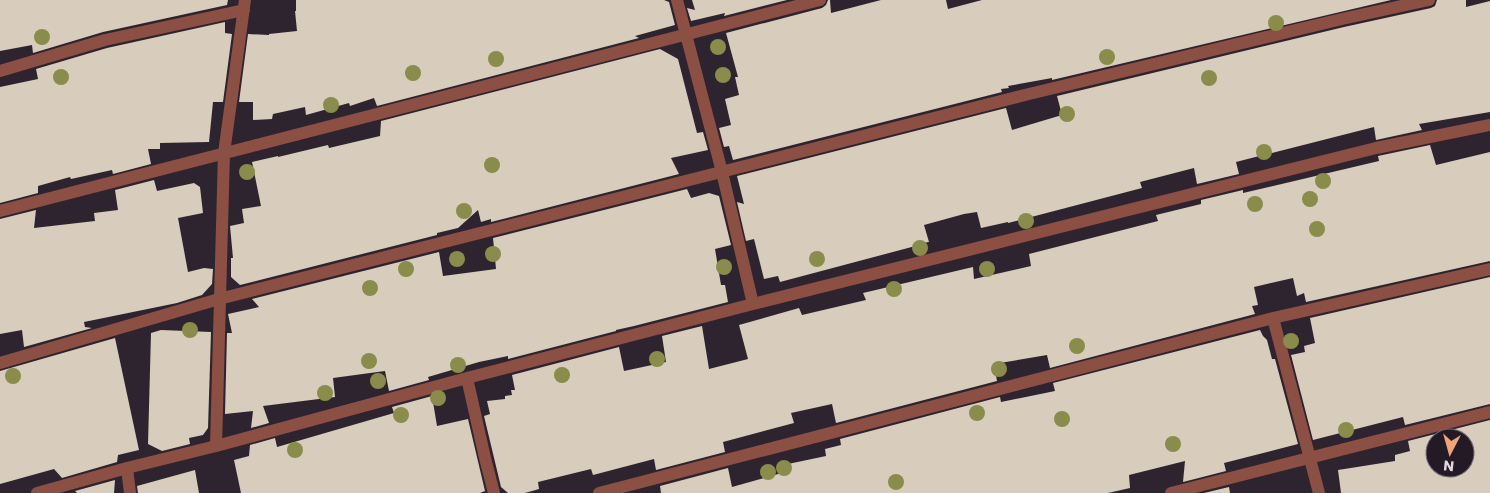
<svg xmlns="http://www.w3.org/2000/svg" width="1490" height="493" font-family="Poppins,sans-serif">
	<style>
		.building { fill: #d8ccbc; fill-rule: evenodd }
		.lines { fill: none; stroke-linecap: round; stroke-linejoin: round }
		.street { stroke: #8b5043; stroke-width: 12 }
		.tree { fill: #898c4a }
	</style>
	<rect width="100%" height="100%" fill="#2e2430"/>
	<path class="building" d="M0 0H228L227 5 103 32 33 53 32 45 0 51Z
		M296 0H664L669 2 675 25 635 36 639 38 377 106 374 98 350 106 349 103 306 115 305 107 273 114 272 119 253 120V102H239L248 34 269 35V34L297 31 295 11H296Z
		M692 0H787L724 16 725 13 691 21 687 8 695 10Z
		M828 0H830L831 13 881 0H946L948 9 982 0H1391L1052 80V78L1008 86 1009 88 1001 89 1002 92 733 160 729 146 724 147 719 128 731 125 725 99 739 95 735 77H738L726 33 822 8 826 5Z
		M1437 0H1466V7L1490 1V112L1419 124 1422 130 1376 140 1374 127 1236 162 1239 174 1197 184 1194 168 1140 182 1142 188 1008 223V222L981 228 977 212 964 214 924 225 929 242 922 243 923 244 780 282 778 276 764 279 754 239 746 241 737 202 744 204 737 176 1006 108 1012 130 1062 115 1057 96 1344 27 1431 8 1435 6Z
		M225 22V33L232 34 223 102H213L209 142 160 143V149H148L151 164 113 174 112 170 71 179 70 177 38 186V193L0 203V87L38 79 36 69 107 48Z
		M660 49 678 59 697 133 703 132 708 150 671 158 679 174 491 222V219L481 222 478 210 458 228 437 233V235L240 285 231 277V258H233L230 226 244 223 242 209 261 206 252 162 278 156V157L328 145 329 148 380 136 381 121Z
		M1430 145 1436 165 1490 152V261L1306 302 1304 293 1297 296 1293 278 1254 287 1258 305 1252 306 1255 314 1050 368 1047 355 994 364 997 381 836 423 832 404 791 413 794 423 723 442 725 452 656 470 654 459 593 475 591 469 538 482 539 489 525 493H508L501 487 484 416 490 414 487 401 505 399V396L512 395 511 390H515L512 375 619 347 624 371 666 362 662 336 702 326 709 369 748 359 739 325 799 308 802 315 866 300 863 293 973 267 974 279 1031 266 1029 254 1158 221 1156 215 1201 204V200L1243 190V193L1379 161 1378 156Z
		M154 180 157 191 194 183 200 187 203 213 178 218 188 272 204 268 213 269 212 284 202 295 177 303 84 322 85 327 92 328 24 347 22 330 0 334V219L36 210 34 228 95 221 94 213 118 210 115 190Z
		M687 189 691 198 709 193 719 196 731 245 715 249 721 285H725L728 302 634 326 616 330V331L508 359V356L479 362 428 377 429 380 389 391 385 371 333 378 335 397 263 406 269 423 251 428 253 411 225 414 227 333H232L228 314 259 307 252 299 439 252 443 276 496 269 493 238Z
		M1490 277V404L1405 425 1403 417 1313 440 1291 355 1305 352 1304 346 1315 343 1310 318Z
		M161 330 211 332 208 428 203 435 189 438 190 444 162 451 148 444 151 333Z
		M1260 330 1263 336 1267 340 1272 359H1275L1298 444 1224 463 1226 471 1183 482 1185 461 1129 475 1130 488 1108 493H661L660 486 728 468 732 487 789 471 788 464 826 456 825 449 841 445 840 439 1000 397 1001 402 1055 391 1053 383Z
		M115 338 139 450 118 455 117 462 62 478 54 469 0 484V371Z
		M432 396 437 426 468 419 485 491 480 493H241L234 460 249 456 250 445 275 438 277 447 394 413 392 407Z
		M1490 420V493H1341L1338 470 1395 461V455L1410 451 1408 441ZM1435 438H1465V468H1435Z
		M195 470 199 493H138L137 486Z
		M115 480 114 493H77L75 491Z
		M1229 487 1230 493H1204Z"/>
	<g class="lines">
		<path class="street" d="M677 0 722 172 753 304
			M0 71 105 40 244 10
			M0 211 820 0
			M1273 318 1319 493
			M0 363 219 299 1029 94 1342 19 1429 0
			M467 378 485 458 494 493
			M216 446 224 153 245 0
			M127 468 130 493
			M37 493 127 468 216 446 467 378 753 304 1376 148 1490 125
			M599 493 1273 318 1490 269
			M1171 493 1490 412"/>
	</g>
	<g class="tree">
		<circle cx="1276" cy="23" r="8"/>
		<circle cx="42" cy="37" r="8"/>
		<circle cx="718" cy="47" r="8"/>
		<circle cx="1107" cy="57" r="8"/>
		<circle cx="496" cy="59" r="8"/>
		<circle cx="413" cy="73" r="8"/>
		<circle cx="723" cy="75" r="8"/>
		<circle cx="61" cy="77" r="8"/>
		<circle cx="1209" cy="78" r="8"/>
		<circle cx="331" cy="105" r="8"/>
		<circle cx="1067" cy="114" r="8"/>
		<circle cx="1264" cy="152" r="8"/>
		<circle cx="492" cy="165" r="8"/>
		<circle cx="247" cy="172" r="8"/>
		<circle cx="1323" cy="181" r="8"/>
		<circle cx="1310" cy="199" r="8"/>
		<circle cx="1255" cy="204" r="8"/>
		<circle cx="464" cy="211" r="8"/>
		<circle cx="1026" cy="221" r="8"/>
		<circle cx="1317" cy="229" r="8"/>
		<circle cx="920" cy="248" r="8"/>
		<circle cx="493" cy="254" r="8"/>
		<circle cx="457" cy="259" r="8"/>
		<circle cx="817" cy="259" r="8"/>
		<circle cx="724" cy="267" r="8"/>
		<circle cx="406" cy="269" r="8"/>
		<circle cx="987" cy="269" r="8"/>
		<circle cx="370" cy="288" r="8"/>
		<circle cx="894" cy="289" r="8"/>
		<circle cx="190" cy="330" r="8"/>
		<circle cx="1291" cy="341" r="8"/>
		<circle cx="1077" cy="346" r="8"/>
		<circle cx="657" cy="359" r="8"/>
		<circle cx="369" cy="361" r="8"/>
		<circle cx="458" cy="365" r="8"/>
		<circle cx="999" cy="369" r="8"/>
		<circle cx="562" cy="375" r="8"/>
		<circle cx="13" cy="376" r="8"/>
		<circle cx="378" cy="381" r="8"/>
		<circle cx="325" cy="393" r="8"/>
		<circle cx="438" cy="398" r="8"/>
		<circle cx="977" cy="413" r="8"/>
		<circle cx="401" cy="415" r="8"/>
		<circle cx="1062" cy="419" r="8"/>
		<circle cx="1346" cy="430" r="8"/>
		<circle cx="1173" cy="444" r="8"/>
		<circle cx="295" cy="450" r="8"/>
		<circle cx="784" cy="468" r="8"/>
		<circle cx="768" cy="472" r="8"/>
		<circle cx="896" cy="482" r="8"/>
	</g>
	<g transform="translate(1450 453) rotate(186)"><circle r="24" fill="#241a26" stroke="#6f6671"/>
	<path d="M0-4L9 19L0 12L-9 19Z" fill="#efa378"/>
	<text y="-8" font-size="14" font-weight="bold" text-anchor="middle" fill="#dfd9e1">N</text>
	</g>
</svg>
